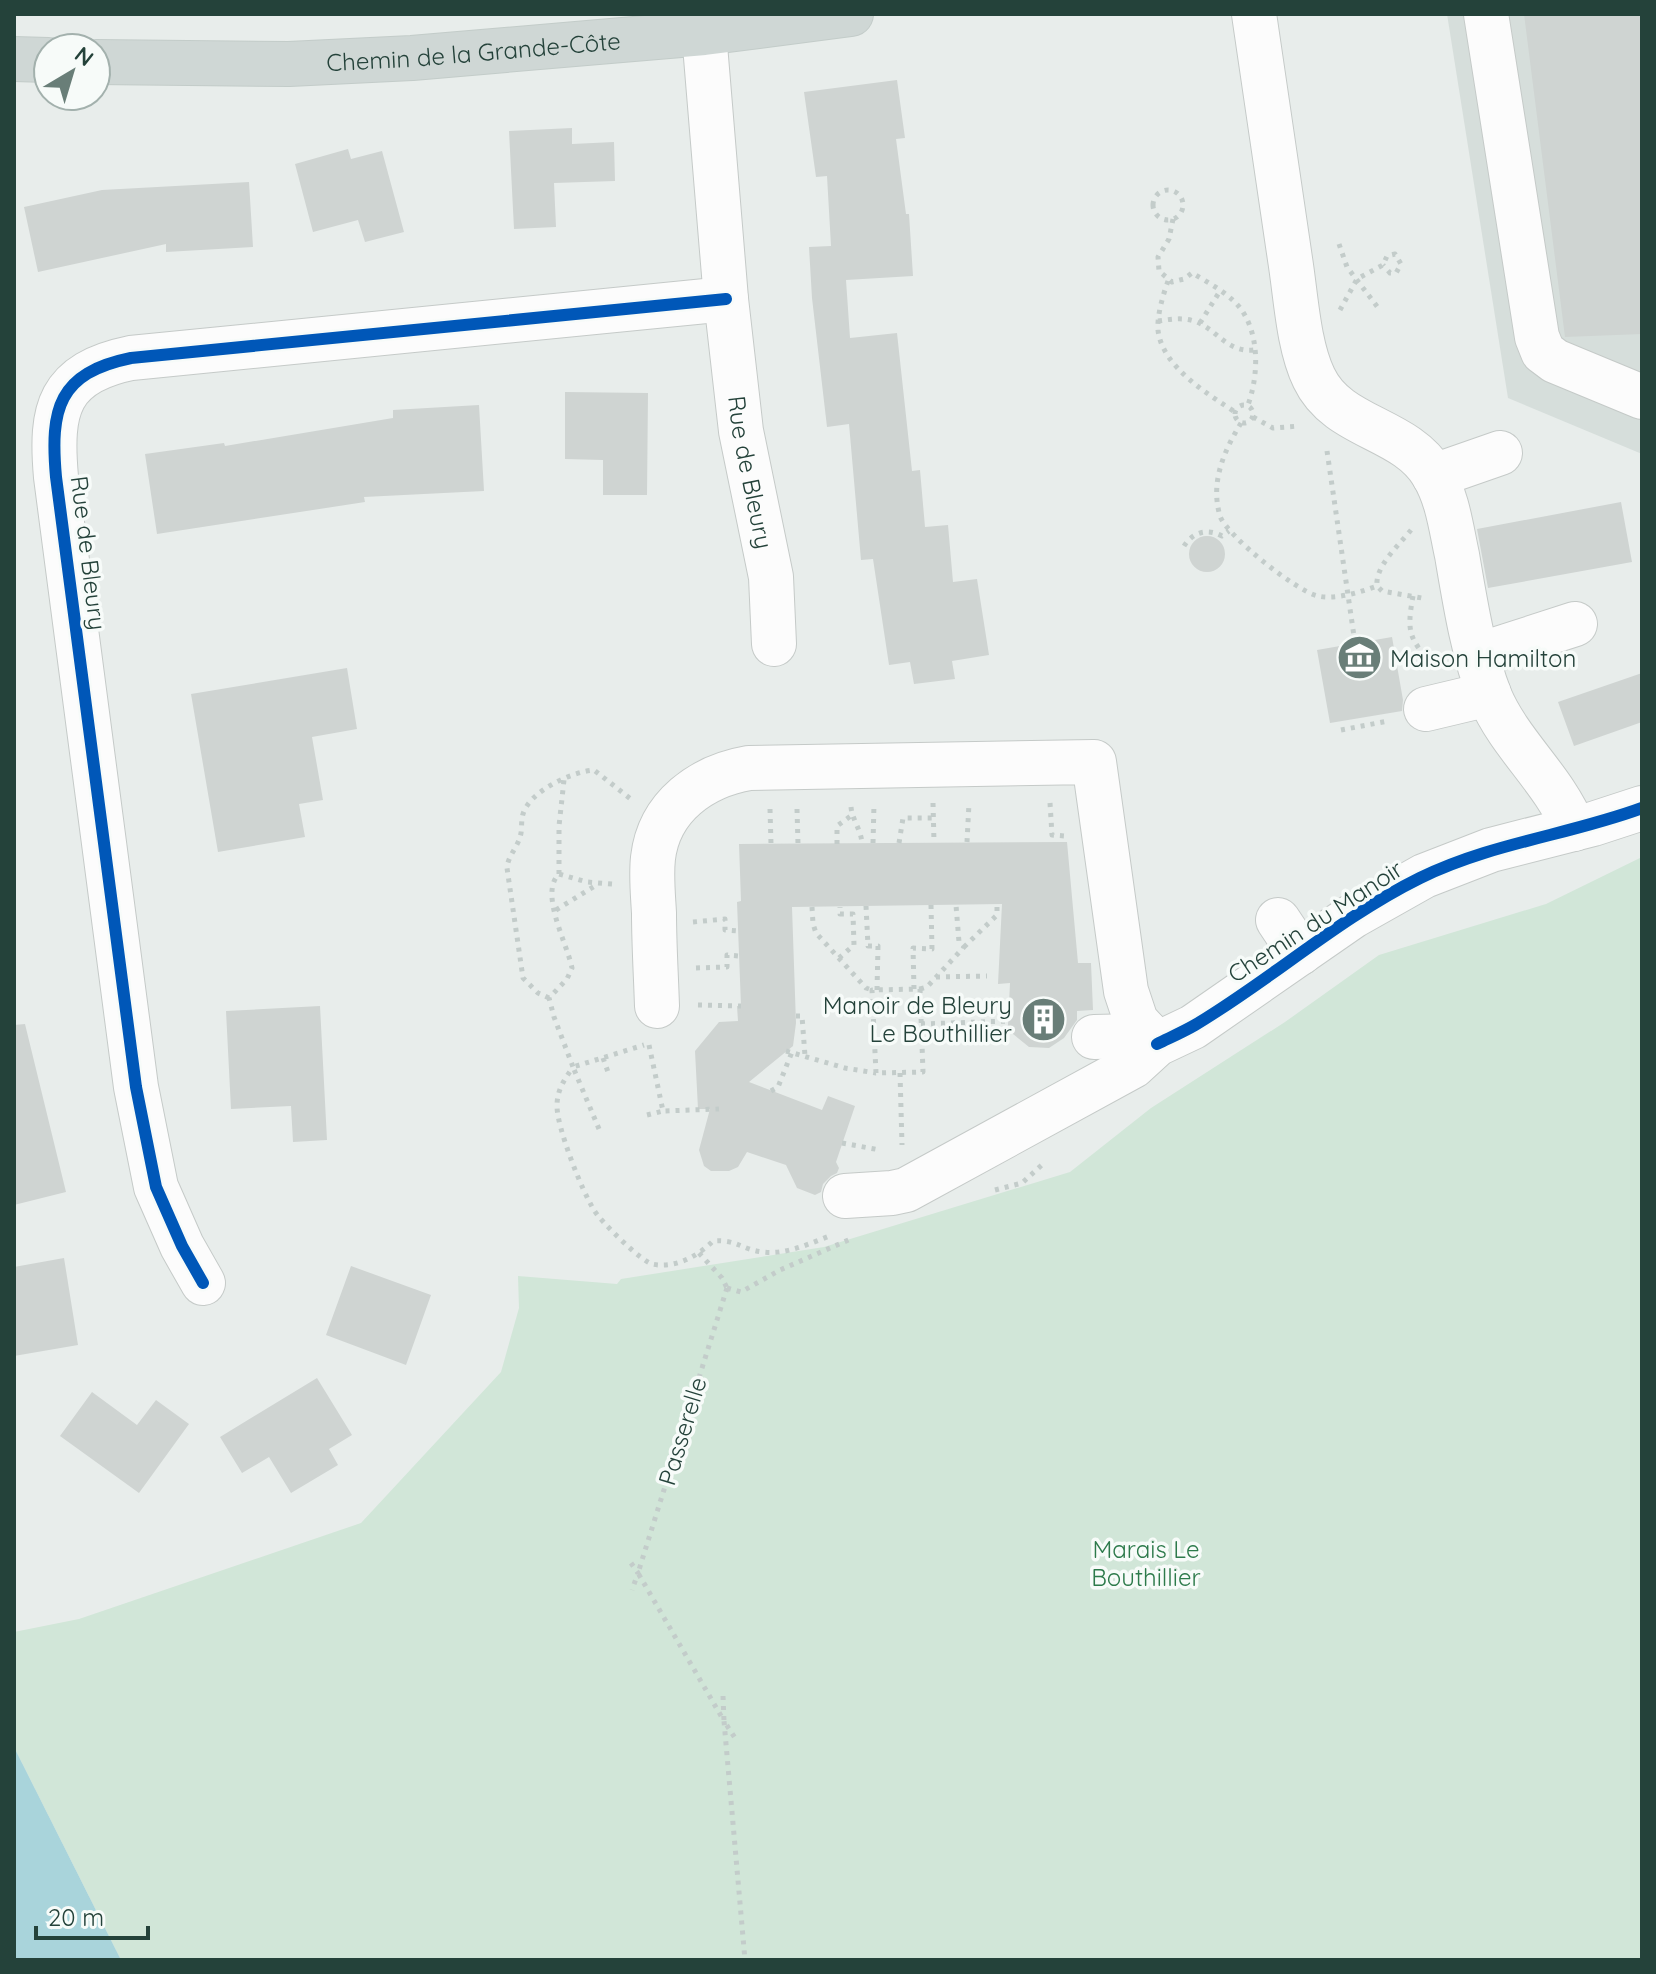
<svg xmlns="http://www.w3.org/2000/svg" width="1656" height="1974" font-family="Quicksand,sans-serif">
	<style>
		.built { fill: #d6dedb }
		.green { fill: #d1e6d8 }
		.water { fill: #a9d4db }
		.building { fill: #cfd4d2 }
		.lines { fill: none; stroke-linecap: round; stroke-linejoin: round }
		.minor-casing { stroke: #c5cac8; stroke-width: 46 }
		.major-casing { stroke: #c3ccc9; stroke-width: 46 }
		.path { stroke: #c3ccca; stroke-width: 5; stroke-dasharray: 4 6; stroke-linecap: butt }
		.minor { stroke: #fcfcfc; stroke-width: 44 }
		.major { stroke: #cfd7d5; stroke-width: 44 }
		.cycleway-casing { stroke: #f7fbf9; stroke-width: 17 }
		.cycleway { stroke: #0057b8; stroke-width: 12 }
		.labels { text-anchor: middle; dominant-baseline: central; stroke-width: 7; stroke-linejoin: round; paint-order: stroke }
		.street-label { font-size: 24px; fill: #24423a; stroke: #f7fbf9 }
		.poi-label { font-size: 24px; fill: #24423a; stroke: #f7fbf9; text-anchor: start }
		.park-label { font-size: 24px; fill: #2d7a4b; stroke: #f7fbf9 }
	</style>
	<rect width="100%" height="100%" fill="#e8edeb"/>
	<path class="built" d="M1447 14H1642V454L1508 398Z"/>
	<path class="green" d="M1642 857V1960H121L14 1747V1632L79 1619 361 1523 501 1372 519 1308 518 1276 617 1284 621 1279 824 1247 1070 1172 1151 1108 1285 1022 1379 955 1546 904Z"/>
	<path class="water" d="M14 1747 121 1960H14Z"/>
	<path class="building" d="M1524 14H1642V334L1565 337Z
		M897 80 905 138 896 139 906 214H909L913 276 846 280 850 338 897 333 912 471 920 470 925 527 948 525 953 582 977 579 989 655 952 661 955 679 914 684 910 662 889 665 873 559 861 560 849 424 827 427 812 298 809 247 831 246 827 176 816 177 804 92Z
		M572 128V144L614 142 615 181 554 183 556 227 514 229 509 131Z
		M348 149 351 159 382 151 404 232 365 242 358 220 313 232 295 164Z
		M249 182 253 247 166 252V244L38 272 24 207 102 190Z
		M565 392 648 393 647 495H603V460L565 459Z
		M479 405 484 491 364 497 365 502 157 534 145 454 224 443 225 446 393 418V410Z
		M1621 502 1632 562 1488 588 1477 529Z
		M1189 554a18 18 0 1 1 36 0a18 18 0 1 1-36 0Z
		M1392 637 1403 700 1402 711 1330 723 1317 650Z
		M347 668 357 729 312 737 323 800 299 804 305 837 218 852 191 694Z
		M1642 673V722L1574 746 1558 702Z
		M1067 842 1078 963H1091L1093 1010 1077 1011V1020L1064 1038 1049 1048 1029 1047 1013 1034 1008 1025 1010 983 998 984 1002 904 792 907 796 1023 793 1046 749 1082 822 1110 828 1096 855 1106 836 1162 839 1168 837 1173 831 1176 823 1184 821 1192 815 1195 797 1188 786 1165 747 1152 738 1167 729 1171H711L704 1166 699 1150 710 1109H698L695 1051 719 1022 738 1021 737 1006H741L737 902 741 901 739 844Z
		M320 1006 327 1140 293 1142 291 1106 231 1109 226 1011Z
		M25 1024 66 1192 14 1205V1025Z
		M64 1258 78 1345 14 1356V1267Z
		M351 1266 431 1295 406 1365 326 1335Z
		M317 1378 352 1435 329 1449 338 1465 291 1493 269 1457 242 1473 220 1437Z
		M92 1392 137 1425 156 1400 189 1424 139 1493 60 1436Z"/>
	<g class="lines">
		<defs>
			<g id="minor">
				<path d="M1254 14C1266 96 1278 178 1290 259 1296 296 1298 345 1314 378 1338 429 1405 427 1433 474 1448 499 1451 528 1457 555 1465 602 1473 653 1490 697 1511 746 1554 779 1574 829"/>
				<path d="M1486 14 1537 337 1543 352 1555 361 1642 397"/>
				<path id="s1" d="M704 33 726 299 741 431 771 577 774 644"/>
				<path d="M1434 476 1500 453"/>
				<path d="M1479 655 1575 624"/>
				<path d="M1426 709 1489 694"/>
				<path d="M1278 920 1300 953"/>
				<path d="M657 1006C656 975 654 944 654 913 653 895 651 876 653 858 659 806 702 776 749 768L1094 762 1126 991 1136 1021 1157 1044"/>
				<path d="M1094 1037 1136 1036 1146 1032"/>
				<path d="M845 1196 892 1193 906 1190 1133 1066 1157 1044 1193 1027 1353 916 1424 876 1491 850 1593 824 1642 808"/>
				<path d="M203 1283 182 1246 156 1187 136 1087 56 477C50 409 58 373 131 358L726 299"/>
			</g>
			<g id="major">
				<path d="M14 59 48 60"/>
				<path id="s2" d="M96 62 289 64 412 58 704 33 851 14"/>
			</g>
		</defs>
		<use href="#minor" class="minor-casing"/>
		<use href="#major" class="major-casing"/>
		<path class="path" d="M1153 205a15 15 0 1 1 30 0a15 15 0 1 1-30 0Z
			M1173 219 1169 239 1158 257 1159 271 1172 282 1184 279 1192 273C1209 283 1232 295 1243 312 1260 339 1258 377 1248 405
			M1339 244 1347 267 1379 309
			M1168 281C1163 295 1157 315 1158 330 1162 367 1208 394 1235 412
			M1340 310 1357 279 1383 265 1387 256 1395 254 1401 264 1396 273H1390L1383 265
			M1158 321C1172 319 1184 317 1197 322 1218 331 1228 353 1254 350
			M1200 323 1220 291
			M1235 414a9 9 0 1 1 18 0a9 9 0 1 1-18 0Z
			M1253 417 1273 428 1299 426
			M1241 423C1224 451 1210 482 1220 516 1226 535 1297 592 1318 596 1335 600 1361 592 1377 586
			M1327 451 1355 643
			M1411 530C1399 545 1375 566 1377 586L1382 591 1422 598
			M1184 546C1193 532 1207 528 1222 536L1229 531
			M1413 596C1406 635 1410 637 1433 667
			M1341 730 1388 721
			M933 803 934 842
			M1050 803 1052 835 1065 836
			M851 807C852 819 861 830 862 843
			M770 809 771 844
			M797 809 798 844
			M967 842 969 803
			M873 843 874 804
			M899 843 903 818H934
			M837 844V826L852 815
			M559 874V826L564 780
			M612 884 587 882 559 874C539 893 567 943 572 968L567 979 549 998 554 1017 573 1067C564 1080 557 1090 557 1106 557 1128 582 1191 594 1210 600 1221 641 1261 652 1264 675 1269 698 1256 713 1241 737 1239 742 1250 763 1252 786 1255 811 1243 832 1235
			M866 906 868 946H878L877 990
			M812 907 813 924 816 933 866 988 872 990
			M556 910 598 884
			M693 922 725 919V930L738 931
			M964 947 997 915V904
			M839 958 854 945 853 914H840V907
			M696 968 727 967V955L739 956
			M936 977 987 976
			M914 989 913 948 932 949 931 905
			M920 989 923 1072 876 1073 872 990Z
			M920 989 927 987 964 947 959 942 956 905
			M549 998 538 993 523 978 507 868C508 855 519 846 521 833 522 827 521 821 523 814 530 791 571 772 594 770L632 800
			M698 1005 741 1006
			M796 1016H802L805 1056
			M921 1024 1009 1021
			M649 1045 663 1111 719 1109
			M786 1051 845 1068 876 1073
			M603 1058 609 1075
			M900 1073 902 1145
			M771 1091 778 1087 792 1052
			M647 1115 663 1111
			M599 1129 573 1067 644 1045
			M842 1143 880 1150
			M995 1190 1022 1183 1044 1163
			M699 1253 722 1278 727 1288
			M727 1288 638 1573 724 1721 745 1960
			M727 1288 741 1292 780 1270 853 1238
			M631 1563 638 1573 632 1590
			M723 1696 724 1721 737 1741"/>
		<use href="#minor" class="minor"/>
		<use href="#major" class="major"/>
		<defs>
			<path id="cycleway" d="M1157 1044C1169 1038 1183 1032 1195 1025 1272 979 1339 918 1420 878 1491 843 1569 835 1642 808
				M203 1283 182 1246 156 1187 136 1087 56 477C50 409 58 373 131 358L726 299"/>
		</defs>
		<use href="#cycleway" class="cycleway-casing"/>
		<use href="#cycleway" class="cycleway"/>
	</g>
	<defs>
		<symbol id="museum-disc" viewBox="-11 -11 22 22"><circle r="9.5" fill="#697e78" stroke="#f7fbf9"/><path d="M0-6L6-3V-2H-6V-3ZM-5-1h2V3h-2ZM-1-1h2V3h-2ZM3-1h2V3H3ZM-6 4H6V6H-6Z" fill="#fff"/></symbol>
		<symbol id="building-disc" viewBox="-11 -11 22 22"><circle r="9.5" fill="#697e78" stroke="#f7fbf9"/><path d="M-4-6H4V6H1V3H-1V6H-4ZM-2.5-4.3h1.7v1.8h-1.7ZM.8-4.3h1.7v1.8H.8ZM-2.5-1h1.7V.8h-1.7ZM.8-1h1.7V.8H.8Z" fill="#fff"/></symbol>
	</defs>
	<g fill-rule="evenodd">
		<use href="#museum-disc" x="1334" y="632" width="51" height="51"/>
		<use href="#building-disc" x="1018" y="994" width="51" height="51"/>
	</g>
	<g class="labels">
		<g class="street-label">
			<text stroke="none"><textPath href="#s2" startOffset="378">Chemin de la Grande-Côte</textPath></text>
			<text stroke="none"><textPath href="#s1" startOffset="442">Rue de Bleury</textPath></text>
			<text transform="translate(89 553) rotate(83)">Rue de Bleury</text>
			<text transform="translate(1315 921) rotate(-33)">Chemin du Manoir</text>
			<text transform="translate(682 1431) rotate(-73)">Passerelle</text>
		</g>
		<g class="poi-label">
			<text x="1390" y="658">Maison Hamilton</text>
			<text x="1012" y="1005" text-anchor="end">Manoir de Bleury<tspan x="1012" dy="28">Le Bouthillier</tspan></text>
		</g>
		<g class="park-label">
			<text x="1146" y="1549">Marais Le<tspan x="1146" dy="28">Bouthillier</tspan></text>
		</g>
	</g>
	<rect width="1656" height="1974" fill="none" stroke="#24423a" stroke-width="32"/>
	<g transform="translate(72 72) rotate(38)"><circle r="38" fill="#f7fbf9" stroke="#a3b1ad" stroke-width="2"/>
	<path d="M0-6L14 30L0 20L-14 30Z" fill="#697e78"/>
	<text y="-12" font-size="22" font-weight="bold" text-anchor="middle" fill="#24423a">N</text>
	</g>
	<path d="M36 1926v12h112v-12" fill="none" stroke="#24423a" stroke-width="4"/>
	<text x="48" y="1926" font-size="24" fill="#24423a" stroke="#f7fbf9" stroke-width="6" paint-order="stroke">20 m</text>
</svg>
